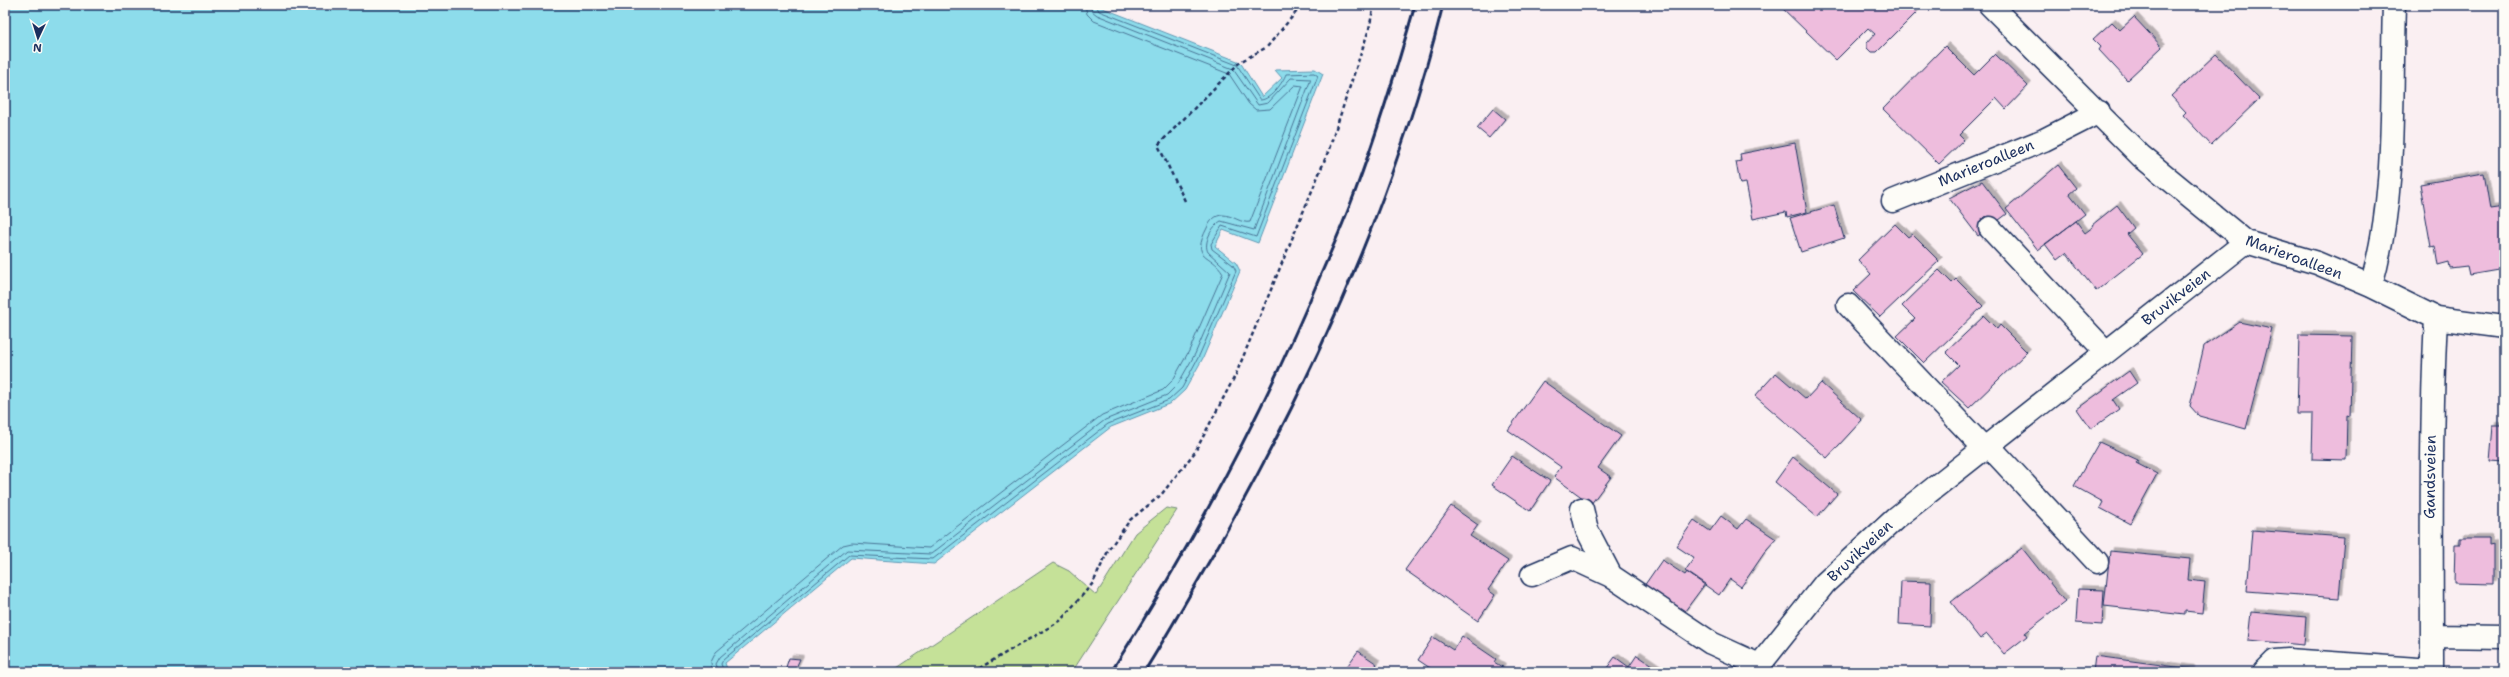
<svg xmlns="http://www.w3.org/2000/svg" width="2509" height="677" font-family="'Shantell Sans',sans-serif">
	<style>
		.green { fill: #c5e198; stroke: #70887b }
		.water { fill: #8ddceb; stroke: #5f97b3 }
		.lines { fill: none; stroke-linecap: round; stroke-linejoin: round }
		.shore { stroke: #497496; stroke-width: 1 }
		.building { fill: #eebddd; stroke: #1b2f5e; filter: url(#shadow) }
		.minor-casing { stroke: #1b2f5e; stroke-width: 25 }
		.path { stroke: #1b2f5e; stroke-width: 2.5; stroke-dasharray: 4 3; stroke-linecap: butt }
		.minor { stroke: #fdfcf7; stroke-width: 22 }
		.rail { stroke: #1b2f5e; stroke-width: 3 }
		.labels { text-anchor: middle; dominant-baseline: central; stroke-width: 4; stroke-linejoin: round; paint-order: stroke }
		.street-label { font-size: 15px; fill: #1b2f5e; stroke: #fdfcf7 }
	</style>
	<defs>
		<filter id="shadow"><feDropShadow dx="3.5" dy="-3.5" stdDeviation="0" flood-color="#0004"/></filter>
	</defs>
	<rect width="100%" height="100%" fill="#faeff2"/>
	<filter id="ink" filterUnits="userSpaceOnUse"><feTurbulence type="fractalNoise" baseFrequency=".025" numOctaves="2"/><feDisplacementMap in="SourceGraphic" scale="8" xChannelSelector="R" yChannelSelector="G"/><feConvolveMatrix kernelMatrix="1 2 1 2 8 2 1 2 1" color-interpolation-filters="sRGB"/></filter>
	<g filter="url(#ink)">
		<path class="green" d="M1166 508 1177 510 1072 672H891L1053 563 1069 571 1096 595 1135 533Z"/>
		<path class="water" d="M5 5H1095L1240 62 1262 97 1282 78 1275 70 1315 69 1323 74 1258 243 1223 230 1215 246 1236 263 1240 271 1203 358 1185 390 1171 403 1111 427 934 564 851 558 725 663 728 672H5Z"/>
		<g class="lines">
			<path class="shore" d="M712 672 711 662 716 652 843 545 852 543 929 548 1102 415 1163 390 1173 380 1189 351 1223 273C1211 252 1190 261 1207 228 1210 221 1215 215 1223 215 1232 215 1242 224 1250 222L1303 86 1295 85 1270 109 1256 110 1249 104 1229 74 1094 21 1087 14 1085 5
				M719 672 716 664 720 657 847 550 931 554 1105 420 1167 395 1178 384 1195 354 1230 272 1208 252C1203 243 1212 226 1221 221L1254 230 1311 79 1291 78 1268 103 1258 105 1233 69 1097 15 1092 11 1091 5
				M724 672 721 664 723 660 849 555 933 559 1108 424 1169 400 1182 388 1199 356 1236 271 1233 265 1212 249 1211 244 1222 226 1256 237 1318 76 1314 73 1286 74C1283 82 1271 100 1260 100L1237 65 1099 11 1096 5"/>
		</g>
		<path class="building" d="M1779 5H1859L1863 8 1866 5H1909L1917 12 1877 52H1871L1867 48V43L1875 34 1868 28 1836 60Z
			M2134 17 2162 47 2127 80 2099 50 2101 47 2093 39 2112 22 2120 30Z
			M1945 46 1974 75 1995 54 2028 86 2006 109 1996 98 1959 135 1964 140 1939 164 1883 109Z
			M2216 54 2259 99 2211 145 2183 115 2186 112 2171 96Z
			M1493 109 1505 119 1489 138 1477 128Z
			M1795 143 1807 212 1787 217 1786 212 1753 219 1746 183 1740 184 1736 162 1741 161 1740 154Z
			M2058 165 2076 188 2069 194 2085 214 2038 250 2006 209Z
			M2484 173 2490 209 2504 207V269L2469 275 2467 266 2450 268 2449 262 2438 265 2435 246 2431 247 2420 184Z
			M1982 181 2007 214 1978 236 1949 198Z
			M1834 205 1844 238 1801 252 1790 218Z
			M2117 205 2134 228 2127 234 2143 254 2096 291 2066 253 2057 260 2045 244 2076 221 2085 233 2093 227 2092 225Z
			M1895 224 1908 237 1912 234 1939 261 1880 317 1853 291 1871 274 1858 260Z
			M1939 270 1952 283 1956 279 1983 306 1924 363 1897 336 1915 319 1902 306Z
			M1984 316 1997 329 2000 325 2027 352 1969 408 1941 382 1959 365 1946 352Z
			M2239 322 2272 329 2246 429 2199 416 2190 406 2204 346Z
			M2299 335 2352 336 2350 416 2347 415 2346 460 2312 459 2313 414H2297Z
			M2129 371 2137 383 2113 400 2119 409 2091 429 2077 409Z
			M1776 373 1806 399 1821 383 1862 420 1827 458 1755 396Z
			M1543 381 1621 436 1598 468 1611 477 1591 504 1554 477 1561 467 1508 430Z
			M2493 426H2504V462L2490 461Z
			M2099 442 2138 460 2136 463 2157 474 2130 524 2100 508 2103 502 2074 486Z
			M1512 456 1550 481 1530 511 1492 485Z
			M1793 457 1837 494 1817 517 1775 482Z
			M1451 506 1478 525 1470 536 1508 561 1488 590 1495 595 1478 621 1405 570Z
			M1721 516 1738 529 1746 519 1776 539 1767 549 1741 587 1730 579 1719 595 1685 571 1694 558 1676 546 1694 520 1710 531Z
			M2252 530 2344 537 2339 598 2247 591Z
			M2460 539H2488V546L2493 545V584L2454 583 2455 545H2460Z
			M2022 548 2065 602 2025 633 2027 636 2004 654 1987 634 1980 639 1951 602Z
			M2110 551 2190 559 2188 580 2205 582 2202 613 2185 611V615L2104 606Z
			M1662 560 1685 575 1687 572 1705 584 1682 615 1644 586Z
			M2502 563H2504V619H2501Z
			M1901 581 1931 582 1930 626 1899 624Z
			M2078 589 2104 590 2102 625 2076 623Z
			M2251 612 2306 617 2304 645 2248 640Z
			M1462 636 1496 659 1494 662 1502 667 1499 672H1436L1418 660 1433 637 1453 650Z
			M1358 651 1377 664 1373 669 1377 672H1343Z
			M1637 655 1662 672H1604L1615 657 1629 667Z
			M2095 656 2191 669V672H2093Z
			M789 658 800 659 794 672 786 667Z"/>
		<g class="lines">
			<defs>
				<path id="minor" d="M1990 5 2141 156 2246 242 2317 263 2371 286 2436 318 2504 327
					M1893 201 2044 140 2099 112
					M1990 228 2106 352
					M2371 286C2397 196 2391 99 2394 5
					M1848 305 1984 448
					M1988 445 2097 562
					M1582 509 1587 530 1611 576 1711 643 1759 665
					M1532 575 1572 558 1611 576
					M2433 636 2504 637
					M1754 672 1825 583 1896 518 2246 242
					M2264 672 2275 661 2288 660 2432 670
					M2432 672C2432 554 2430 437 2436 318"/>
			</defs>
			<use href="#minor" class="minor-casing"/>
			<path class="path" d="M1185 201 1158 145 1240 62 1267 47 1302 5
				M973 672 1060 621 1093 583 1109 549 1130 520 1161 495 1195 452 1236 374 1328 152 1369 29 1374 5"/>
			<use href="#minor" class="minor"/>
			<path class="rail" d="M1111 672C1192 545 1263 413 1321 274 1333 247 1345 219 1355 192 1378 130 1397 68 1415 5
				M1144 672C1168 634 1190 594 1213 555 1312 382 1395 198 1443 5"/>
		</g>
	</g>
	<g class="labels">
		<g class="street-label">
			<text transform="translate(1986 163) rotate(-22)">Marieroalleen</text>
			<text transform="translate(2294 257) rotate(20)">Marieroalleen</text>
			<text transform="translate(2176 297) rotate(-38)">Bruvikveien</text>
			<text transform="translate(2430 477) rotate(-89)">Gandsveien</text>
			<text transform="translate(1860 551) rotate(-43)">Bruvikveien</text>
		</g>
	</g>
	<rect width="2509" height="677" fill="none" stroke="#fdfcf7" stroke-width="20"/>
	<rect x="10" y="10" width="2489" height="657" fill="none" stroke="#1b2f5e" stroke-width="1.5" filter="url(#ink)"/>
	<g transform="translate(38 38) rotate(184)" stroke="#fdfcf7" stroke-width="3" paint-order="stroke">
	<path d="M0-3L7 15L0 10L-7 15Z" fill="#1b2f5e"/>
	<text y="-6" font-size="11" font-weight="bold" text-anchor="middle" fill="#1b2f5e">N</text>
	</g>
</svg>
